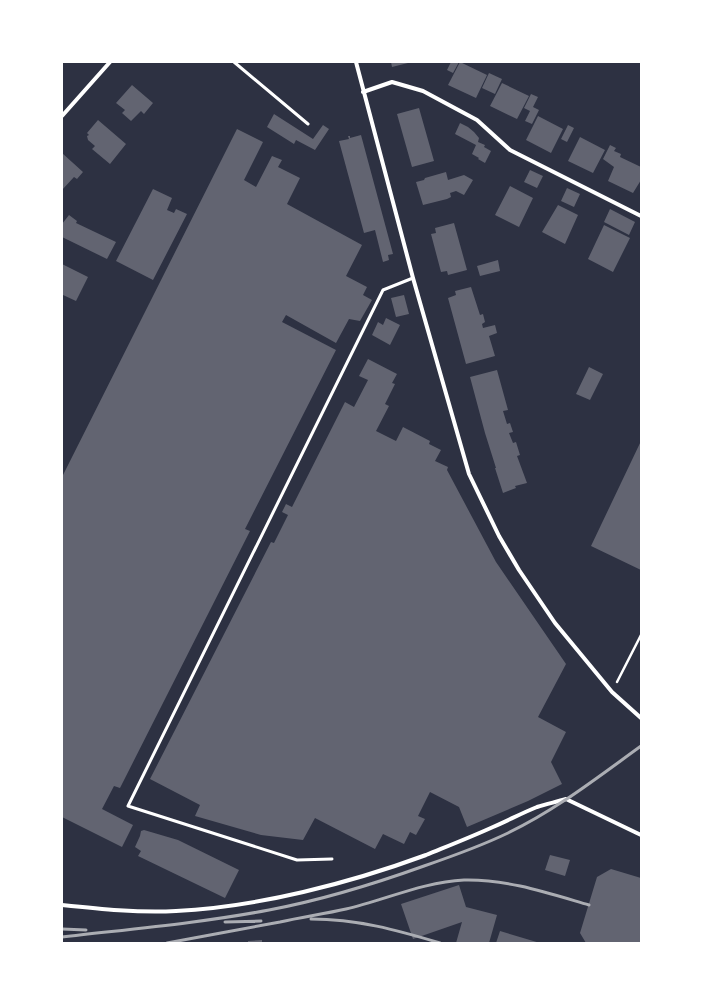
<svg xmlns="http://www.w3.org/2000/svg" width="703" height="1005" font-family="Karla,sans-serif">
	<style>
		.building { fill: #626471 }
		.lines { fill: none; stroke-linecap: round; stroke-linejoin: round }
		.path { stroke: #fff; stroke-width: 2.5 }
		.service { stroke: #fff; stroke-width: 3 }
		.minor { stroke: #fff; stroke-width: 4 }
		.rail { stroke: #abadb3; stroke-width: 3 }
	</style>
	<rect width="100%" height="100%" fill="#2d3142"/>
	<path class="building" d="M391 62H408V63L392 67Z
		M451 62H459L453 73 447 70Z
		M460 62 487 75 476 98 448 85Z
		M489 73 502 79 495 94 482 88Z
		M502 83 529 96 517 119 490 106Z
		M132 85 153 103 144 114 141 111 131 121 122 113 125 110 116 103Z
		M531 94 538 97 533 107 539 110 532 124 525 121 530 111 524 108Z
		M419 108 434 161 412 167 397 114Z
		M274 114 313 139 323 125 329 129 315 150 296 140 294 144 267 127Z
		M538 116 563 129 551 153 526 140Z
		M98 120 126 144 110 164 92 149 95 146 88 140 87 136 89 135 87 133Z
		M460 123 468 127 474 132 479 138 478 142 485 145 484 147 491 151 485 163 478 159 479 158 472 154 476 145 455 134Z
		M568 125 574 128 567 142 561 139Z
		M237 129 263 142 244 180 256 187 272 156 282 160 278 167 300 178 287 204 362 245 346 276 367 287 363 295 372 300 360 321 349 319 336 343 286 315 282 322 336 350 245 529 250 531 120 788 114 786 102 809 133 825 122 847 62 817V477Z
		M361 135 393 254 388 255 389 260 383 262 375 230 364 233 339 141 349 139 348 136H350V138Z
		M580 137 605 150 593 173 568 161Z
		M610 145 616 148 614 151 621 154 620 157 641 167V180L633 193 608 181 614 167 603 159Z
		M62 153 83 172 77 179 74 177 62 190Z
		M530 170 543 176 537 188 524 182Z
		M446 172 448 180 464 175 473 180 464 195 456 191 450 193 451 197 447 199 423 205 416 182 424 180 425 178Z
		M510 186 533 198 519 227 495 215Z
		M567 188 580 194 574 207 561 201Z
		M153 189 172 198 167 210 174 213 176 209 187 214 153 280 116 261Z
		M558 205 578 215 565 244 542 232Z
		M610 209 635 222 629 235 604 222Z
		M69 215 77 221 76 223 116 242 107 259 62 237V224Z
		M454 223 467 270 448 275 447 271 441 272 431 234 436 233 435 228Z
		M604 225 630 238 613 272 588 259Z
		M498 260 500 271 480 276 477 266Z
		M62 264 88 277 76 301 63 295 62 298Z
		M471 287 480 315 483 314 485 322 482 324 483 328 495 325 497 333 489 336 495 356 466 364 448 298 456 295 455 291Z
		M404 295 409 314 396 317 391 298Z
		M386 318 400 325 390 345 372 335 378 322 383 325Z
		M368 359 397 374 392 383 395 384 385 404 389 406 376 431 396 441 403 427 430 441 429 444 441 450 435 461 448 467 447 470 496 562 566 664 538 717 566 732 551 762 562 784 528 801 467 827 459 807 430 792 418 816 425 819 416 835 410 832 404 844 383 834 375 849 315 818 303 840 261 835 195 816 200 805 150 779 271 542 274 543 288 515 282 512 286 504 292 507 345 402 354 407 368 380 359 376Z
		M589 367 603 374 590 400 576 394Z
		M497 370 508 410 503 411 507 424 510 423 513 432 509 433 513 443 516 442 520 455 517 456 527 483 515 486 516 488 503 493 495 468H496L485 433 470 377Z
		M641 441V570L591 546Z
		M144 830 178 840 239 870 225 898 138 856 141 851 135 847 140 836 141 831Z
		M550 855 570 860 565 876 545 870Z
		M611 869 641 878V943H586L580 933 597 877Z
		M459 885 466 907 497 915 489 943H456L462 922 413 939 401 904Z
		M500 931 540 943H496Z
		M262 940V943H248V941Z"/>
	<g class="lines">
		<path class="path" d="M617 682 641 635"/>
		<path class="service" d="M234 62 308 124
			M332 859 297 860 128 806 383 290 413 278"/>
		<path class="minor" d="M356 62 413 278 469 474 499 536 519 570 555 623 612 692 641 718
			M363 92 392 82 423 91 477 120 510 150 641 216
			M62 116 110 62
			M62 905C100 909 138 913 176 911 258 907 350 883 426 855 448 846 471 837 493 827 507 821 522 813 537 807 546 804 556 802 566 799L641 835"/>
		<path class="rail" d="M311 919C357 919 397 930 440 943
			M225 922 261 921
			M62 929 86 930
			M62 937C131 929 201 923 269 910 322 900 374 884 424 866 453 856 481 846 508 833 556 810 598 777 641 746
			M167 943C205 936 242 929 280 922 302 917 324 914 346 909 385 900 423 882 464 880 507 879 548 893 589 905"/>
	</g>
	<rect width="703" height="1005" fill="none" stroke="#ffffff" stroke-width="126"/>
</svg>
